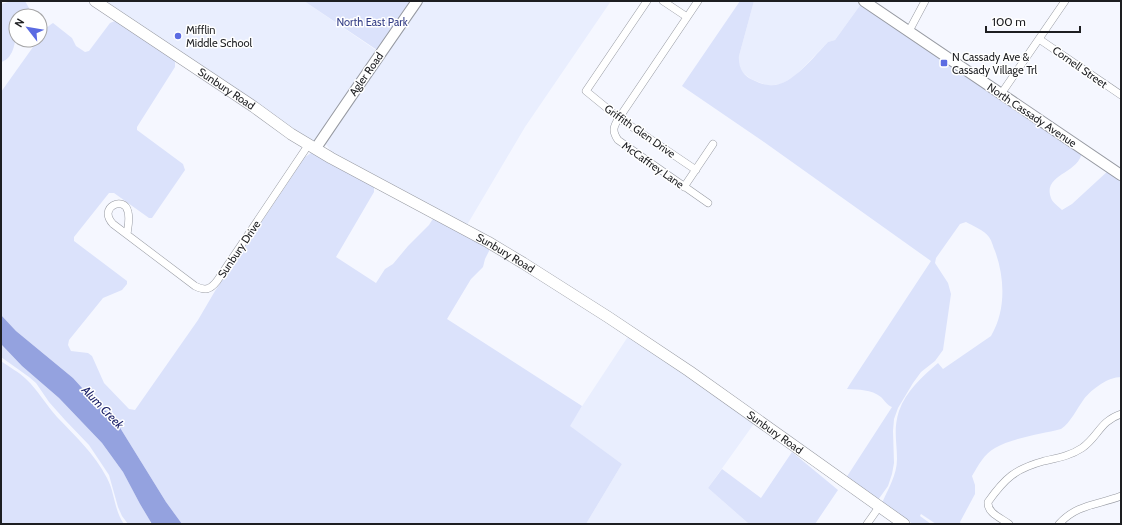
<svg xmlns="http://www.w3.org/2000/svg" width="1122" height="525" font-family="Cabin,sans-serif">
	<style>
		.built { fill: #e9eefe }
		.green { fill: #dbe2fb }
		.water { fill: #94a2df }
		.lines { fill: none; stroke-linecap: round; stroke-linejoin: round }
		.street-casing { stroke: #979aa2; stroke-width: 8 }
		.secondary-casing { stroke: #979aa2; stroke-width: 12 }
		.primary-casing { stroke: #979aa2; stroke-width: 12 }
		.street { stroke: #fff; stroke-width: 7 }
		.secondary { stroke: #fff; stroke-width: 10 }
		.primary { stroke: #fff; stroke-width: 11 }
		.poi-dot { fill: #5b6be2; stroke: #fff; stroke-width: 1.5 }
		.labels { text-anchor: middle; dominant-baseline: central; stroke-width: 3; stroke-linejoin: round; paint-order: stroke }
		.park-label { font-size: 11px; fill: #353f87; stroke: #fff }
		.poi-label { font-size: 11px; fill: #1d1e21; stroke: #fff; text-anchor: start }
		.street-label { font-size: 11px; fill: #1d1e21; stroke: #fff }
		.water-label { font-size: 12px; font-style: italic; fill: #1f246a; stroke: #fff }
	</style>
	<rect width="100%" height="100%" fill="#f5f7ff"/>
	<path class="built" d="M101 1H304L383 55 420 1H611L525 127 467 225 332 153 326 144V141L314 147Z
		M754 1H856L861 4 835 40 828 42 794 77 781 84 768 86 751 79 742 72 738 64 739 56Z
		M631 332 758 418 708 488 749 524H586L622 464 569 426Z"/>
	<path class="green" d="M12 1H25L29 8 28 16H16C16 30 18 57 1 62V4Z
		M304 1H411L377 50Z
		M740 1H754L739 56C738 67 743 76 753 80 758 82 763 85 768 85 790 89 814 56 828 42L835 40 861 4 1082 152C1079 174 1042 174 1051 198 1052 202 1058 206 1062 210L1072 204 1109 170 1121 178V377C1108 377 1092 389 1084 399 1076 410 1071 422 1061 429 1042 434 1011 438 995 448 984 454 978 466 972 476L975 485V494L960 522 961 524H936L921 514 920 516 931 524H913L882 503C888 489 897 475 897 459 897 441 893 430 899 411 906 391 922 377 938 363L943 369 991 336C1006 311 1005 278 995 251 993 247 992 241 989 237 984 230 973 226 966 222L960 224 936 258 935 263 948 283 951 294 943 350 935 361 921 372 913 383 898 408 894 419 893 431 894 463 892 474 888 486 878 500 846 478 892 407C887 405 885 401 881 397 871 389 859 390 847 389L850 384 931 261 764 142 682 86Z
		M115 21 175 60V67L137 127V130L183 164 185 170 152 218H149L114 193H109L74 237V241L127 281V284L122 290 103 298 69 340 68 345 71 351 88 353 92 356 104 383 129 409 135 410 198 320 215 291 305 157 311 153H315L374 187V192L336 257 376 283 385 269 393 264 408 246 429 225 434 217 490 249 485 259 483 267 471 279 447 319 582 406 570 426 622 464 586 524H182L166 502 114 418 93 400 73 378 16 331 1 315V92L38 40H40C40 33 47 27 53 23L72 38 76 46 85 52 89 51 110 23Z
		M1 344 22 366 59 398 102 443 123 472 140 504 151 522 148 524H128L122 516 118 507 109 475 89 445 65 420 49 402 36 383 29 377 1 357Z
		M1 361C9 367 19 372 26 379 38 390 46 405 57 417 76 437 94 453 107 478 115 493 114 510 124 524H1Z
		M792 452 838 490 815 524H749L708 488 722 469 761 498Z"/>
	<path class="water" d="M1 315 16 331 73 378 93 400 114 418 166 502 182 524H152L140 504 123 472 102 443 59 398 22 366 1 344Z"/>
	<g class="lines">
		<defs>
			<path id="street" d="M647 1 586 91 619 118 696 170
				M663 1 687 17
				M698 1 619 118C613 127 612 131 618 140L708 203
				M909 31 925 1
				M1039 39 1121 95
				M1001 94 1065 1
				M684 187 713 144
				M127 234C128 227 130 219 128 212 125 195 97 207 113 224L195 286C205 291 210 290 217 281L309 144
				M867 524 879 507
				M1009 524C1001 518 987 513 988 502 1005 478 1015 469 1044 461 1057 458 1070 456 1082 448 1098 437 1100 421 1121 414
				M1059 524C1077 504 1098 505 1121 496"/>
			<path id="secondary" d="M864 1 1121 175
				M316 148C349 99 383 50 417 1"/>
			<g id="primary">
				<path id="s1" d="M95 1 254 107 291 134 331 158 488 242 523 263 608 317 689 371 904 524"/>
			</g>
		</defs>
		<use href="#street" class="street-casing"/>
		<use href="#secondary" class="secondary-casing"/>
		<use href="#primary" class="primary-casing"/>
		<use href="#street" class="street"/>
		<use href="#secondary" class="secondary"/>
		<use href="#primary" class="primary"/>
	</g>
	<g class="poi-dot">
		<circle cx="178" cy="36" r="4"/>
		<rect x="940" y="59" width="8" height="8" rx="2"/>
	</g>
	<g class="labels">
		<g class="park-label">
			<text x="372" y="22">North East Park</text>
		</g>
		<g class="poi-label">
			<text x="186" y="30">Mifflin<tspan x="186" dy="13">Middle School</tspan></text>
			<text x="952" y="57">N Cassady Ave &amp;<tspan x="952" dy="13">Cassady Village Trl</tspan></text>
		</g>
		<g class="street-label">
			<text transform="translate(1080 67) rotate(35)">Cornell Street</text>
			<text transform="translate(366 74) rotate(-55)">Agler Road</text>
			<text stroke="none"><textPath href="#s1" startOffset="158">Sunbury Road</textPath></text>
			<text transform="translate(1032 115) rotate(34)">North Cassady Avenue</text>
			<text transform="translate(640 131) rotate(35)">Griffith Glen Drive</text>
			<text transform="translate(653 165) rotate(35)">McCaffrey Lane</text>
			<text transform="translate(239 249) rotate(-56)">Sunbury Drive</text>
			<text stroke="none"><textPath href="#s1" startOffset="482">Sunbury Road</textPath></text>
			<text stroke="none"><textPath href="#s1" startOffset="806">Sunbury Road</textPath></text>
		</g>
		<g class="water-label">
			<text transform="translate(103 407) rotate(46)">Alum Creek</text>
		</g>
	</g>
	<rect width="1122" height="525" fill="none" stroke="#1d1e21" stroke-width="4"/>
	<g transform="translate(28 28) rotate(301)"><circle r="19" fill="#ffffff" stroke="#a5a5a6"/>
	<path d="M0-3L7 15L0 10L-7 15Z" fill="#5b6be2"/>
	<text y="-6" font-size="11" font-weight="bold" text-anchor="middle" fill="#1d1e21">N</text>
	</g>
	<path d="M986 26v6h94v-6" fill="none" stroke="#1d1e21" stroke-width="2"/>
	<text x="992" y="26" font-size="12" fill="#1d1e21" stroke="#ffffff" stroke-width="3" paint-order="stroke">100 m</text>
</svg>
